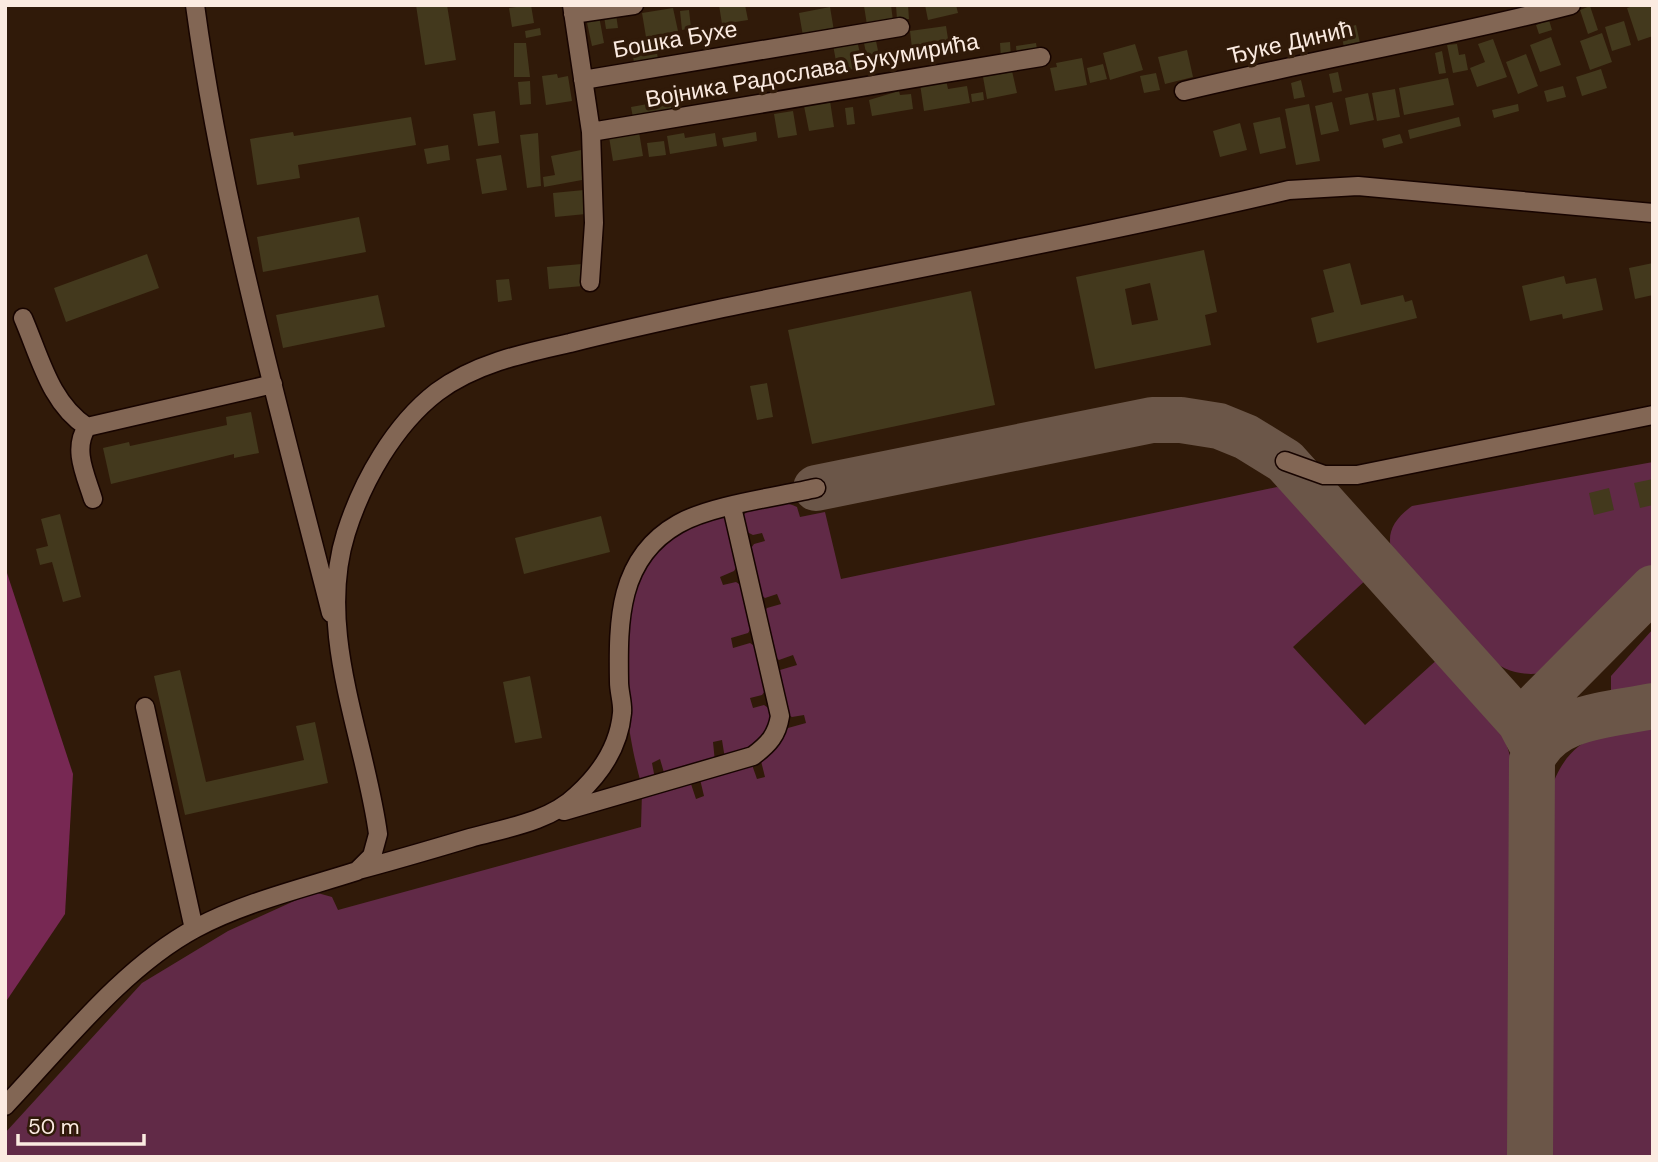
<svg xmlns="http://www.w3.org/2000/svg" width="1658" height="1162" font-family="'DM Sans',sans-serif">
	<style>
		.green { fill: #612a47 }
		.forest { fill: #772853 }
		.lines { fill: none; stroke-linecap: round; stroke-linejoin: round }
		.taxiway { stroke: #6b5648; stroke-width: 46 }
		.building { fill: #43391d; fill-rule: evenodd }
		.minor-casing { stroke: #170400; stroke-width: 21 }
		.minor { stroke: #826654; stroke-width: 18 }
		.labels { text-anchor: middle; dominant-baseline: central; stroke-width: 7; stroke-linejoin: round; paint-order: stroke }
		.street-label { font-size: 23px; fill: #fbebe1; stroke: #301a09 }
	</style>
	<rect width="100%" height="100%" fill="#301a09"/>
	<path class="green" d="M1653 462V580L1571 664C1513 690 1487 661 1450 621 1432 602 1415 583 1397 564 1384 539 1389 523 1412 506Z
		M1277 487 1291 494 1368 578 1293 647 1365 725 1440 657C1480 698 1512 727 1515 788L1513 1122 1508 1157H5V1133L142 983 228 931 314 892 332 897 338 910 641 827 642 792 689 778 696 799 704 796 699 775 751 762 757 779 765 777 760 757 776 746 788 728 806 723 804 715 792 717 783 712 776 678 780 670 797 665 793 655 779 660 770 653 762 616 767 608 781 604 777 594 765 598 757 592 747 554 754 544 765 541 762 533 753 535 741 529 739 519C751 505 781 498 797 507L800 517 825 512 841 579Z
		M721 517 727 519 740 562 734 571 720 577 723 585 736 582 745 588 754 624 748 633 731 638 733 648 750 643 759 649 767 688 762 695 750 698 753 708 764 705 774 712 764 744 725 759 722 740 713 742 715 762 665 776 660 759 652 763 655 779 641 783C626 732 609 612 640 566 647 554 668 537 679 529 690 523 708 521 721 517Z
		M1653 629V691L1625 695 1611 690V676Z
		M1653 721V1157H1545L1549 795C1567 737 1598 733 1653 721Z"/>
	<path class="forest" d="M5 567 73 774 65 914 5 1003Z"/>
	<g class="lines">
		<path class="taxiway" d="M816 488 1152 420H1181L1219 426 1246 437 1285 461 1520 722 1543 728 1560 726
			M1531 743 1520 722 1653 588
			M1530 1157 1532 760C1550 715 1611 715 1653 706"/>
	</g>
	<path class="building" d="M416 5H447L456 60 425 65Z
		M531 5 534 23 512 27 509 8Z
		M719 5H745L748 20 722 24Z
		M871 5H891L893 21 867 25 864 6Z
		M896 5H908L909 19 897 20Z
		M925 5H956L958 13 928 20Z
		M1636 5H1653V36L1638 41 1627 8Z
		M1590 6 1598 30 1588 34 1580 10Z
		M830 7 834 31 803 36 799 13Z
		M673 8 678 31 646 37 642 13Z
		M689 10 691 28 682 30 680 11Z
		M616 14 618 28 606 29 604 16Z
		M599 16 604 43 592 46 586 18Z
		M1549 20 1552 30 1539 34 1536 25Z
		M1624 21 1631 45 1612 51 1605 27Z
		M1356 25 1360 43 1344 47 1340 29Z
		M946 26 950 52 913 57 910 31Z
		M540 28 541 35 526 38 525 31Z
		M1602 33 1612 62 1590 70 1580 41Z
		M1551 37 1561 65 1540 72 1530 45Z
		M655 38 658 60 634 63 631 42Z
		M1493 39 1507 77 1477 87 1470 68 1485 62 1478 44Z
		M857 40 863 67 838 72 833 45Z
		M876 41 881 65 869 68 864 43Z
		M1010 42 1011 58 1001 59 1000 43Z
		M514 43H526L530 77H514Z
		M1036 43 1038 56 1017 58 1016 46Z
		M1135 44 1143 70 1110 80 1103 53Z
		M1457 44 1459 55 1465 54 1468 70 1453 73 1447 45Z
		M1187 50 1193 77 1165 84 1158 57Z
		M1442 51 1446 73 1439 74 1435 53Z
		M1526 54 1538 86 1518 94 1506 62Z
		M1082 58 1087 85 1055 91 1050 68 1057 67 1056 63Z
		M1103 64 1107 79 1090 83 1087 68Z
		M1601 69 1607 88 1582 96 1576 77Z
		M1012 71 1017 93 987 99 983 77Z
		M1338 72 1342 91 1333 93 1329 74Z
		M1156 73 1160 90 1144 93 1140 76Z
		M557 74 558 78 568 76 572 101 546 105 542 76Z
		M1448 78 1454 105 1404 115 1399 88Z
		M946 80 948 89 967 86 970 103 924 111 920 84Z
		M1301 80 1305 97 1294 99 1291 83Z
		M530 81 531 104 520 105 518 82Z
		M1563 86 1566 97 1547 102 1544 91Z
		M1395 89 1400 117 1377 121 1372 93Z
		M899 91 900 95 911 94 913 109 872 116 869 100Z
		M983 92 984 100 972 102 971 94Z
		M1368 93 1374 120 1350 125 1345 98Z
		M670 100 673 116 634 123 631 107Z
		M830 101 834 127 809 131 804 106Z
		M1332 102 1339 131 1321 135 1315 106Z
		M1309 104 1320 161 1296 165 1285 109Z
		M1518 104 1519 111 1494 118 1492 110Z
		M853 107 855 124 847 125 845 108Z
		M495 111 499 143 478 146 473 114Z
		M793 111 797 135 778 138 774 114Z
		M411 117 416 145 298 165 300 178 257 185 250 139 293 132 294 136Z
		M1280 117 1286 148 1260 154 1253 123Z
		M1459 117 1461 126 1410 139 1408 130Z
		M1240 123 1247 150 1220 157 1213 131Z
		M639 132 643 156 613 161 609 137Z
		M756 132 757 141 724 147 722 138Z
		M538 133 541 186 527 188 520 135Z
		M684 133 685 138 715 133 717 146 670 154 667 136Z
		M1400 134 1403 143 1384 148 1382 139Z
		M664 141 666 155 649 157 647 143Z
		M448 145 450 160 427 164 424 149Z
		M581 150 582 180 544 187 543 177 555 175 551 156Z
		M501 155 507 190 482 194 476 159Z
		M584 190 586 214 555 217 553 193Z
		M359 217 366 252 263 272 257 237Z
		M1204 250 1217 312 1205 315 1211 345 1095 369 1076 277ZM1150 283 1158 320 1132 325 1125 289Z
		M147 254 159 288 66 322 54 288Z
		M1350 263 1361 305 1403 295 1405 302 1412 300 1417 318 1317 343 1311 318 1334 312 1323 270Z
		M1653 263V295L1635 299 1629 268Z
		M582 264 583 286 549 289 547 267Z
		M1564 276 1566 284 1596 278 1603 310 1563 319 1562 314 1530 321 1522 286Z
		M509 279 512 300 498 302 496 280Z
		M971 291 995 405 812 444 788 330Z
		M378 295 385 327 283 348 276 315Z
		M767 383 773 417 757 420 750 386Z
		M251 412 259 453 234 458V454L111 484 103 448 129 442 130 446 227 425 226 417Z
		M1653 479V505L1640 508 1634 483Z
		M1609 488 1614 510 1594 515 1589 493Z
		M60 514 81 597 63 602 52 562 40 565 36 549 48 546 41 519Z
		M601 516 610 552 524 574 515 538Z
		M180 670 206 782 304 760 296 726 315 722 328 783 185 815 154 676Z
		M530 676 542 738 515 743 503 682Z"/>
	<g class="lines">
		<defs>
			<path id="minor" d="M195 5C223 211 280 412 331 613
				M572 5 591 132 594 223 590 282
				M573 14 634 5
				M583 80 900 27
				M1184 91C1312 60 1443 38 1571 5
				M591 132 1041 57
				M23 318C40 357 50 403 87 427
				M1285 461 1324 475H1357L1653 415
				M93 499C86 476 72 449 87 427L273 384
				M145 707 194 929
				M564 811 753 756C769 744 777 735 780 716L732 507
				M358 870C396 860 433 849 470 838 506 828 549 822 577 795 600 774 619 746 622 713 623 703 619 692 619 682 618 621 618 558 678 524 711 505 777 497 816 488
				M5 1106C62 1046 123 967 196 928 245 902 304 888 357 871L372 856 378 834C365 737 315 631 346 533 362 482 394 425 437 392 476 363 525 353 570 343 621 330 672 319 723 308 912 269 1102 234 1289 190L1358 186 1653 213"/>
		</defs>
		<use href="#minor" class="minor-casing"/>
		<use href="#minor" class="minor"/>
	</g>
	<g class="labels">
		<g class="street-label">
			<text transform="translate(675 39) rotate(-10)">Бошка Бухе</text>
			<text transform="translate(1290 42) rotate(-13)">Ђуке Динић</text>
			<text transform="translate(812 70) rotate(-10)">Војника Радослава Букумирића</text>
		</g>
	</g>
	<rect width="1658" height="1162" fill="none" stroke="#fbebe1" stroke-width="14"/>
	<path d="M18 1134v10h126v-10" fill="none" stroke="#fbebe1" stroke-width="3.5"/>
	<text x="28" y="1134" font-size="21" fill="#fbebe1" stroke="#301a09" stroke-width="5" paint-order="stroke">50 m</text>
</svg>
